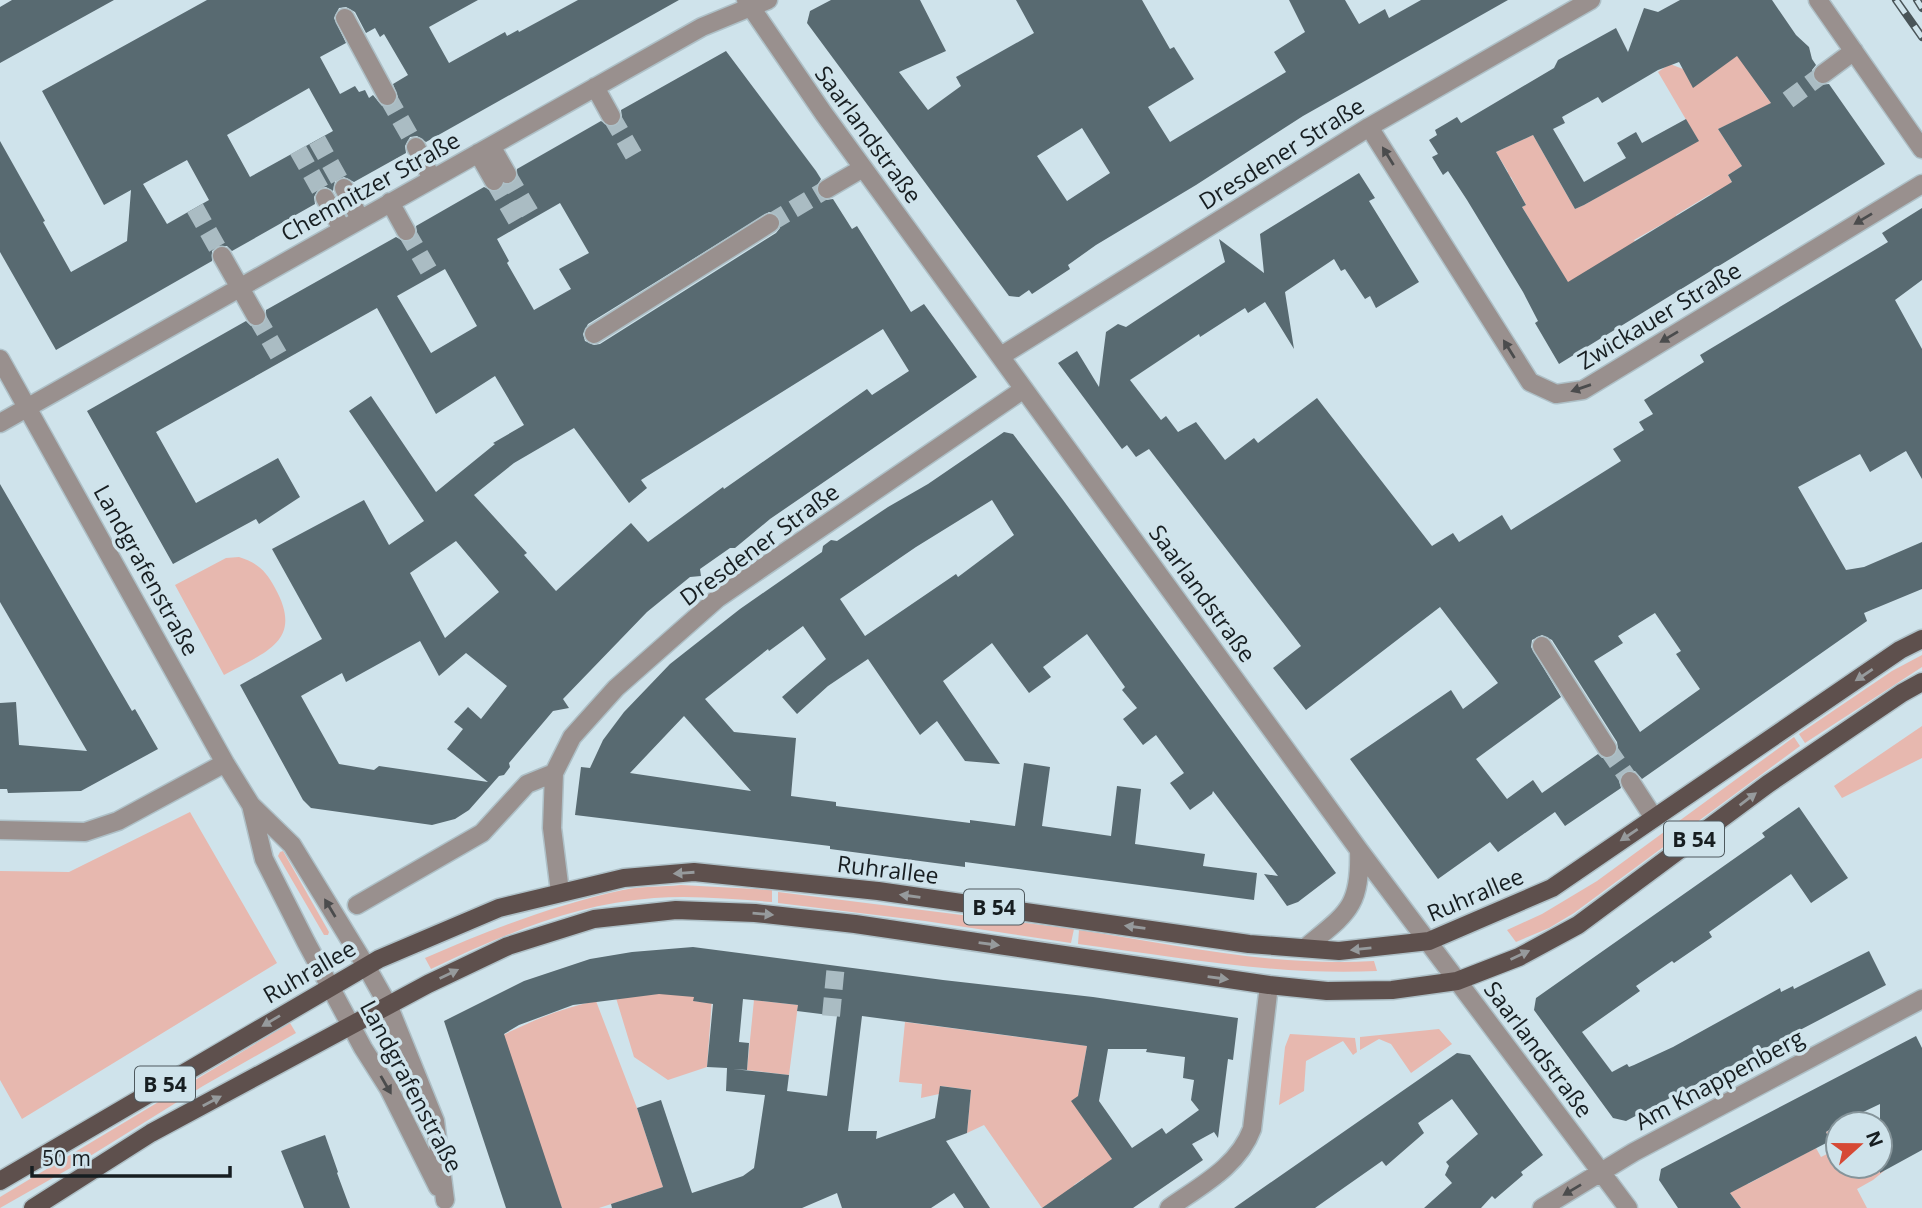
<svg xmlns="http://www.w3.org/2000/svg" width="1922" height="1208" font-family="'Open Sans',sans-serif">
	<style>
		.green { fill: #e7b8af }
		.building { fill: #586a71; fill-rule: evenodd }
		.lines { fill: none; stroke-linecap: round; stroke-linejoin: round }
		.minor-tunnel { stroke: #aabcc3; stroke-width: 18; stroke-dasharray: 18 9; stroke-linecap: butt }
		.minor-casing { stroke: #aec0c7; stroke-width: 21 }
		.major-casing { stroke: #aec0c7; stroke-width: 21 }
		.minor { stroke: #99908e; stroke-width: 18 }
		.major { stroke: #5e504d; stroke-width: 18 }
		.rail-casing { stroke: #495458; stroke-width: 8 }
		.rail { stroke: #cfe3eb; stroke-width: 5; stroke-dasharray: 16; stroke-linecap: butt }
		.oneway { fill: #4b4c4d }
		.oneway2 { fill: #969a9c }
		.labels { text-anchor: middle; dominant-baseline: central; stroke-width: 7; stroke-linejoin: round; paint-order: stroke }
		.shield { fill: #cfe3eb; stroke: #4e595e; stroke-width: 2 }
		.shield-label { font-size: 21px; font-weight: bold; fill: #171e21 }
		.street-label { font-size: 23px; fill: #171e21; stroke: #cfe3eb }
	</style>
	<rect width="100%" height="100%" fill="#cfe3eb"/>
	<path class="green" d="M1735 42 1767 84 1761 90 1772 104 1718 129 1742 166 1728 175 1734 186 1709 195 1676 215 1682 226 1672 232 1666 222 1634 240 1642 255 1574 293 1522 207 1526 205 1511 177 1505 174 1508 172 1496 152 1533 135 1575 209 1584 205 1698 140 1658 72 1670 64 1683 69 1693 87Z
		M239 557C258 563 266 571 275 588 305 642 264 652 224 675L175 585 226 558Z
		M1922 655V667L1805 743 1799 734 1892 671Z
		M1922 726V758L1842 798 1834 786Z
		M1794 737 1800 746 1574 913 1549 928 1516 942 1507 930 1542 914 1597 881Z
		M190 812 277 963 22 1119 0 1080V871L69 872Z
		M283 851 329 932 328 935H324L278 856 280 852Z
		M681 885 772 890V902C733 899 693 895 654 898 574 904 502 935 431 969L425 958C489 930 554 905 623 890 641 886 662 887 681 885Z
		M778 892 1074 929 1071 943 925 921 778 903Z
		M1079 930C1176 945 1275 967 1374 961L1377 971C1278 976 1177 957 1078 944Z
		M677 992 694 996V1001L709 1003 712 998 707 1067 668 1080 634 1057 616 998Z
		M754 1000 798 1005 789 1075 747 1070Z
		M596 1001 637 1108 663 1187 599 1208H562L497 1038C529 1022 561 1008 596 1001Z
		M905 1022 1087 1046 1078 1096 1114 1163 1087 1181 1084 1178 1074 1185 1076 1189 1046 1205 1047 1208H1042L984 1125 967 1133 971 1090 941 1086 939 1094 921 1098 922 1084 899 1082Z
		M290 1023 296 1033 203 1086 74 1166 0 1208V1197Z
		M1439 1029 1452 1044 1411 1073 1391 1044 1379 1039 1360 1050V1037Z
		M1290 1034 1355 1038 1357 1052 1353 1055 1343 1041 1306 1061 1304 1091 1279 1105 1285 1047Z
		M1838 1126V1166H1880L1884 1171 1873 1180 1857 1189 1867 1208H1741L1722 1182 1748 1184 1816 1148 1821 1157 1835 1150 1826 1132Z"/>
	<path class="building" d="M12 0H114L0 63V7Z
		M207 0H478L429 27 449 63 505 32 507 36 518 30 519 32 578 0H679L426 142 417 136 410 137 405 146 406 153 354 182 344 177 335 181 333 191 326 187 319 188 314 197 315 204 232 251 227 246H217L212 251V261L56 350 0 252V141L45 221 43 222 71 272 127 241 131 190 104 205 42 91ZM346 7 355 12 366 33 375 28 380 37 384 34 408 75 393 84 398 97 392 106H382L373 95 369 98 365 90 359 92 355 86 340 94 320 57 346 43 334 18 339 8ZM309 88 333 131 250 177 227 135ZM187 160 209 200 167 224 143 184Z
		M831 0H920L946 51 899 72 928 110 961 86 956 77 1034 33 1016 0H1142L1170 49 1174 47 1194 79 1148 107 1170 142 1286 72 1274 52 1305 32 1289 0H1345L1359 24 1385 9 1389 18 1421 0H1508L1303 116 1196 185 1096 245 1068 265 1070 269 1032 294 1029 290 1019 297 1009 296 807 23 810 11ZM1082 128 1110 173 1067 201 1037 156Z
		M1680 0H1772L1796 35 1809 47 1812 59 1816 65 1812 70 1814 80 1819 85 1829 84 1885 164 1559 364 1535 323 1538 321 1523 292 1467 200 1448 171 1443 175 1432 157 1438 154 1429 140 1437 135 1435 130 1447 123 1457 117 1461 123 1554 68 1558 60 1616 28 1628 52 1644 8 1658 12ZM1737 56 1771 103 1718 129 1742 166 1728 175 1732 182 1568 282 1522 207 1526 205 1496 152 1533 135 1575 209 1584 205 1699 141 1686 119 1642 143 1636 132 1617 143 1626 158 1584 182 1553 129 1565 123 1562 117 1598 97 1602 103 1658 70 1679 62 1693 88Z
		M726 51 816 171 821 179 816 188 818 195 826 200 833 199 852 229 857 226 911 312 924 304 977 377 770 519 735 548H730L700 569 701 576 690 577 647 612 563 699 569 708 553 711 509 763 510 767 504 775 499 776 469 810 455 819 432 825 311 808 303 800 240 685 322 639 272 549 364 500 389 545 424 521 349 411 371 396 436 492 495 444 493 443 524 425 495 376 436 414 377 308 156 432 196 503 278 458 300 497 259 524 256 519 173 564 87 411 246 321 251 326H261L266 321V310L396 237 405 242 412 241 417 232 416 226 484 187 495 192 500 190 504 185 512 184 517 179V169L601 121 610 127 617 126 622 117 621 110ZM560 203 589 253 559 269 571 289 534 310 507 263 509 261 497 239ZM769 212 776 213 780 218V228L776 233 600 344 594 345 585 341 583 334 588 324ZM445 269 477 326 431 353 397 296ZM883 329 909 371 872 395 867 389 724 489 723 487 648 542 631 523 556 591 524 555 527 553 474 495 514 463 574 428 629 503 647 488 641 480ZM456 541 499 592 445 638 410 573ZM420 641 439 676 466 653 507 686 481 719 468 707 454 722 463 729 447 749 488 782 379 766 374 770 339 764 301 696 342 673 346 682Z
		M1359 173 1375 198 1369 201 1419 282 1376 308 1370 296 1365 299 1345 269 1341 271 1334 259 1285 292 1294 349 1265 302 1248 313 1245 308 1200 337 1199 334 1130 380 1161 420 1166 416 1178 432 1196 422 1225 460 1254 438 1258 443 1317 398 1432 546 1453 533 1459 542 1502 515 1511 530 1621 461 1613 449 1644 430 1639 422 1653 414 1644 400 1704 362 1700 355 1888 242 1882 233 1922 208V280L1895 300 1922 349V479L1906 451 1870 472 1860 454 1798 487 1846 570 1864 567 1922 542V589L1864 613 1867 621 1642 779 1635 771 1623 772 1619 781 1621 788 1565 826 1555 812 1498 852 1490 842 1438 879 1350 759 1451 690 1463 709 1498 683 1440 607 1306 710 1273 668 1301 646 1149 449 1136 457 1127 445 1122 449 1058 363 1077 351 1099 387 1106 332 1118 324 1126 327 1225 262 1219 239 1264 273 1260 234ZM1655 613 1681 651 1676 654 1700 689 1640 732 1594 661 1623 643 1618 636ZM1542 635 1552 640 1617 742 1618 748 1612 758H1602L1598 754 1542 793 1533 780 1507 799 1476 759 1561 697 1531 647 1532 640Z
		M1004 432 1013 434 1063 500 1336 873 1298 902 1287 906 1264 874 1278 876 1213 791 1212 794 1190 810 1177 792 1170 783 1184 773 1156 735 1143 745 1123 719 1137 708 1122 690 1125 687 1087 634 1043 667 1051 677 1029 693 992 643 943 681 1000 764 965 761 937 721 920 735 868 659 828 686 797 714 782 697 826 659 803 626 769 651 768 649 705 699 734 732 796 738 791 796 836 802V806L970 823V820L1015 826 1024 763 1050 767 1042 826 1111 836 1117 786 1141 789 1135 844 1205 854 1203 866 1257 873 1254 900 965 862V867L830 849V846L575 815 581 767 590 768 603 740 624 712 670 664 740 609 822 552 823 546 831 540 837 541 888 507 928 484ZM992 500 1014 535 958 577 956 574 865 636 840 599 916 547ZM684 716 751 791 630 773Z
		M0 484 132 711 135 709 158 749 81 791 8 793 7 789H0V703L16 702 19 745 87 751 0 602Z
		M1799 807 1848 878 1811 903 1791 874 1709 932 1712 937 1674 963 1672 961 1636 986 1640 991 1582 1032 1612 1072 1627 1064 1629 1067 1634 1065 1673 1047 1780 988 1781 992 1793 986 1794 989 1869 951 1886 985 1626 1121 1613 1118 1534 1010 1536 998 1765 837 1762 833Z
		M693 947 943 980 1093 997 1238 1018 1233 1060 1228 1059 1218 1138 1214 1132 1192 1144 1203 1160 1133 1208H1042L1112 1159 1071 1101 1078 1096 1087 1046 862 1016 848 1131H877L876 1139 935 1118 940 1086 971 1090 967 1133 946 1141 990 1208H964L954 1193 931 1208H842L837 1193 802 1208H612L611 1204 663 1187 637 1108 661 1100 692 1193 743 1176 754 1168 765 1095 726 1091 727 1068 707 1067 713 1004 693 1001 694 997 659 994 573 1005 519 1025 504 1034 562 1208H506L444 1021 524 981 590 959 632 952ZM743 999 798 1005 797 1011 837 1016 827 1096 787 1091 789 1075 733 1069 747 1070 749 1043 739 1042ZM1108 1049H1147L1146 1052 1185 1057 1183 1078 1194 1080 1191 1100 1199 1110 1166 1134 1162 1128 1132 1148 1099 1101Z
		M1916 1036 1922 1048V1150L1880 1173V1104L1838 1124 1826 1132 1830 1141 1730 1193 1741 1208H1678L1659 1180 1661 1169Z
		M1457 1053 1470 1055 1543 1155 1521 1172 1523 1175 1495 1199 1492 1196 1481 1208H1424L1452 1183 1445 1175 1449 1166 1446 1162 1478 1134 1452 1099 1418 1123 1424 1133 1386 1166 1382 1161 1315 1208H1234Z
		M325 1135 338 1172 337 1173 350 1208H304L281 1151Z"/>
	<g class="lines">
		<path class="minor-tunnel" d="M387 96 416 147
			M1788 100 1823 74
			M611 116 636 159
			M317 140 344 188
			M298 150 325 198
			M507 174 533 218
			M494 181 520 226
			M195 208 222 256
			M770 223 827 189
			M406 231 432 276
			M256 316 282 361
			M1607 748 1630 781
			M831 1016 836 964"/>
		<defs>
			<path id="minor" d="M746 0 824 114 1359 850 1628 1208
				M1818 0 1922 149
				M345 18 387 96
				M1823 74 1854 51
				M595 87 611 116
				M1369 127 1530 382 1556 394 1583 390 1922 184
				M491 146 507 174
				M416 147 432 179
				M478 153 494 181
				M344 188 360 219
				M827 189 863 168
				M325 198 342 229
				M390 202 406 231
				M222 256 256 316
				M594 334 770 223
				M1001 356 1369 127 1591 0
				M0 359 225 763 251 805 292 845 366 966 389 1007 435 1121 445 1200
				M0 423 702 27 768 0
				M1542 646 1607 748
				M1630 781 1654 818
				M251 805 264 859 306 942 363 1048 389 1089 438 1187
				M0 830 85 832 118 821 225 763
				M560 892 552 828 554 773 572 737 616 688 718 598 1024 389
				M357 905 482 833 527 784 554 773
				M1305 948C1347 913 1361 908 1359 850
				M1169 1208C1200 1186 1238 1167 1252 1129L1269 985
				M1542 1208 1634 1152 1922 999"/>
			<path id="major" d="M0 1181 379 959 499 908 624 878 694 872 878 891 1249 944 1339 951 1429 941 1552 888 1900 650 1922 639
				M33 1208 151 1133 428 984 508 946 594 919 676 910 755 913 855 924 1269 985 1327 991 1392 990 1457 981 1519 957 1578 925 1768 784 1902 693 1922 682"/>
		</defs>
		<use href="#minor" class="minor-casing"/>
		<use href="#major" class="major-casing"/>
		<use href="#minor" class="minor"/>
		<use href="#major" class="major"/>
		<defs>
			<path id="rail" d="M1896 0 1922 37
				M1917 0 1922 8"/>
		</defs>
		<use href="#rail" class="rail-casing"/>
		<use href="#rail" class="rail"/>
	</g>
	<defs><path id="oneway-solid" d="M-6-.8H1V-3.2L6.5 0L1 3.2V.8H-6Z" transform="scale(1.75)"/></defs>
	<g class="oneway">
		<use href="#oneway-solid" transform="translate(1388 156) rotate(-122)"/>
		<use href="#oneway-solid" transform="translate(1863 219) rotate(149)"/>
		<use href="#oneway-solid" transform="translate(1669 337) rotate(149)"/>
		<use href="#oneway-solid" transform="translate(1509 349) rotate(-122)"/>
		<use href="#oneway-solid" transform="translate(1581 388) rotate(161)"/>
		<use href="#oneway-solid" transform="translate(330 908) rotate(-121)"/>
		<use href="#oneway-solid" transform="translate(386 1085) rotate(60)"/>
		<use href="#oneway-solid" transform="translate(1572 1190) rotate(149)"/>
	</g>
	<g class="oneway2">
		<use href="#oneway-solid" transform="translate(1864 675) rotate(146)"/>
		<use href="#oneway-solid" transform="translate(1748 799) rotate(-37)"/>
		<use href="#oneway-solid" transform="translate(1629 835) rotate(146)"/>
		<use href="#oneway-solid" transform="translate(684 873) rotate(176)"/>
		<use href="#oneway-solid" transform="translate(910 896) rotate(-172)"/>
		<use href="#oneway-solid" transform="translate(763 914) rotate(5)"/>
		<use href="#oneway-solid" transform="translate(1135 927) rotate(-172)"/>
		<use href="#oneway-solid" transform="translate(989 944) rotate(8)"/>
		<use href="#oneway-solid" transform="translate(1361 949) rotate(174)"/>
		<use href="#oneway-solid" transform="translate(1520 955) rotate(-25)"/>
		<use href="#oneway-solid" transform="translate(449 974) rotate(-26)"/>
		<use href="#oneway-solid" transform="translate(1218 978) rotate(8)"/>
		<use href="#oneway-solid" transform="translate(271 1021) rotate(149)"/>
		<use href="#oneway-solid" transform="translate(212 1101) rotate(-28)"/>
	</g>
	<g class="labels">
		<g class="shield">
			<rect x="1664" y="821.5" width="60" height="35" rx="5"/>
			<rect x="964" y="889.5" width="60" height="35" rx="5"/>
			<rect x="135" y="1066.5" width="60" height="35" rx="5"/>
		</g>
		<g class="shield-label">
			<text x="1694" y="839">B 54</text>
			<text x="994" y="907">B 54</text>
			<text x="165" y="1084">B 54</text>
		</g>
		<g class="street-label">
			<text transform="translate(869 134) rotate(54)">Saarlandstraße</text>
			<text transform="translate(1281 153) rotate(-32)">Dresdener Straße</text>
			<text transform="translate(370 186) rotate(-29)">Chemnitzer Straße</text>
			<text transform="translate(1659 315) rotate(-31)">Zwickauer Straße</text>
			<text transform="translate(759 544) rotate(-36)">Dresdener Straße</text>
			<text transform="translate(147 570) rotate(61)">Landgrafenstraße</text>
			<text transform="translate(1203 593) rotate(54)">Saarlandstraße</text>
			<text transform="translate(888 869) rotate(7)">Ruhrallee</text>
			<text transform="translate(1475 894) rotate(-23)">Ruhrallee</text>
			<text transform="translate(309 971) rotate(-30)">Ruhrallee</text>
			<text transform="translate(1539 1049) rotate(53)">Saarlandstraße</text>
			<text transform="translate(1719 1079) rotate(-28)">Am Knappenberg</text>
			<text transform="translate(412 1086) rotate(62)">Landgrafenstraße</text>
		</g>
	</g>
	<g transform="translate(1859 1145) rotate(69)"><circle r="33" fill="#cfe3eb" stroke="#85949a" stroke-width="2"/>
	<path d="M0-5L12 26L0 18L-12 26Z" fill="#d64935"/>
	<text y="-10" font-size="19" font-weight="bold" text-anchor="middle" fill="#171e21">N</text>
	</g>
	<path d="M32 1166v10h198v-10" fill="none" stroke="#171e21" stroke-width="3.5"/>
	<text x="42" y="1166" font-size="21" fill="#171e21" stroke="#cfe3eb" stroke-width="5" paint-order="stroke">50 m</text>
</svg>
